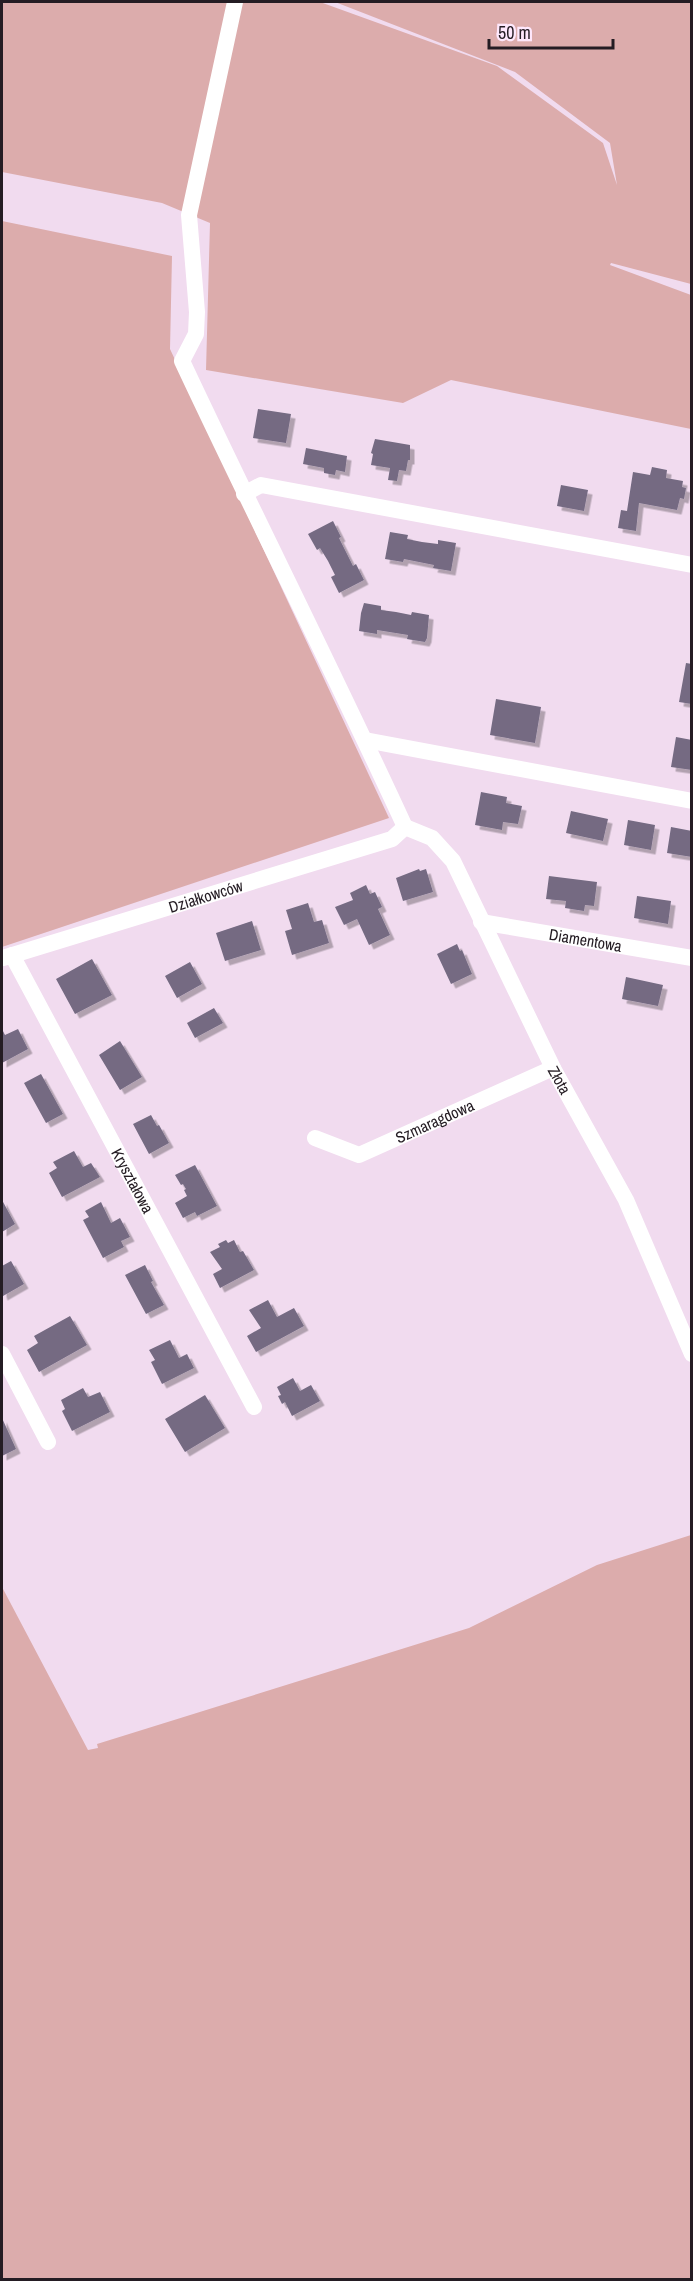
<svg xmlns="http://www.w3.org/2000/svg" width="693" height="2281" font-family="'Archivo Narrow',sans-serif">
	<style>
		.green { fill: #dcacac }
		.building { fill: #746b82; filter: url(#shadow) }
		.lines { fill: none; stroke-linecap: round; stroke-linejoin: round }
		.minor { stroke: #fff; stroke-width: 16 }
		.labels { text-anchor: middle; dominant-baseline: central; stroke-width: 5; stroke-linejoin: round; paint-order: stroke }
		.street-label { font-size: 16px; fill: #241c23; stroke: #fee8fc }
	</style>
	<defs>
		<filter id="shadow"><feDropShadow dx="4.5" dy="4.5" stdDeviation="0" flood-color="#0004"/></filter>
	</defs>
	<rect width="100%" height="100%" fill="#f1dbef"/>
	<path class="green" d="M2 2H320L497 66 603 143 617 185 610 143 515 72 335 2H691V284L611 263 610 265 691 295V429L451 380 403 403 206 370 210 223 162 203 2 172Z
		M2 221 172 256 170 349 389 818 2 947Z
		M691 1535V2279H2V1587L88 1750 98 1748 97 1744 469 1628 597 1565Z"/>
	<path class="building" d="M258 409 291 414 286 443 253 438Z
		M375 439 410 445V460H408L406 471 399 470 397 481 388 480 390 468 371 465 373 454 371 453Z
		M306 448 347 456 345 472 336 470 335 475 324 473V468L303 464Z
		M652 467 667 470 666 478 683 481 682 487 686 488 684 499 680 498 677 510 639 503 636 531 618 528 621 510 627 511 633 472 650 475Z
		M561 485 588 490 584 511 557 506Z
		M333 521 341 537 339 538 353 566 356 564 364 580 339 593 331 577 335 575 328 561 320 548 317 550 308 534Z
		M390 532 408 535 407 539 422 542 438 544V540L456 543 451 571 433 568 434 565 404 559 403 562 385 559Z
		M364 603 381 606V610L396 612 411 615 412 612 429 615 427 638 425 642 407 639 408 635 377 630V634L359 631 361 613Z
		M686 663 692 664V704L679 702Z
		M496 699 541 707 535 743 490 735Z
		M676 737 692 740V770L671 767Z
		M481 792 507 797 506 803 522 806 518 824 503 822 502 830 475 825Z
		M571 811 608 819 603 841 566 833Z
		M628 820 655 825 651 850 624 845Z
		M671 827 692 831V857L667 853Z
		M419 869 420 871 426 869 433 892 403 901 396 878Z
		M549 876 597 882 594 906 585 905 584 911 565 908 566 901 546 899Z
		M366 885 370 894 375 892 382 907 378 909 390 935 369 945 357 919 344 925 335 907 353 900 350 893Z
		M637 896 671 901 668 924 634 918Z
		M308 903 314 922 322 920 329 943 292 955 285 931 292 929 286 910Z
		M252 921 261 950 225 961 216 933Z
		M457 944 460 951 462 950 472 974 451 984 437 954Z
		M92 959 112 995 75 1014 56 979Z
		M190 962 202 984 177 998 165 976Z
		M626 977 663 985 658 1006 622 999Z
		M214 1008 223 1023 195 1038 187 1023Z
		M2 1029 5 1035 18 1029 28 1049 2 1063Z
		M120 1041 142 1077 120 1090 99 1055Z
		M41 1074 63 1114 46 1123 24 1083Z
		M151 1115 157 1126 159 1125 169 1143 149 1154 133 1124Z
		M74 1151 83 1167 91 1163 100 1177 62 1197 49 1173 57 1168 53 1162Z
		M195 1165 217 1206 197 1216 195 1212 183 1218 175 1203 187 1196 184 1190 186 1189 183 1184 181 1185 175 1175Z
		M2 1200 15 1224 2 1232Z
		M101 1202 111 1223 120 1218 130 1237 121 1241 124 1247 103 1258 83 1220 89 1217 85 1211Z
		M226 1240 228 1243 234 1240 240 1252 243 1251 254 1270 220 1288 213 1274 222 1269 210 1252 220 1247 218 1244Z
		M11 1261 24 1284 3 1296 2 1292V1266Z
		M145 1265 153 1281 151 1282 164 1305 146 1314 125 1275Z
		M268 1300 277 1317 294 1308 304 1326 256 1352 247 1336 261 1328 249 1310Z
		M70 1316 87 1345 39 1372 27 1350 38 1343 34 1336Z
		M170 1340 179 1358 187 1354 194 1368 162 1384 151 1362 155 1360 149 1350Z
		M293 1378 300 1391 311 1385 320 1401 292 1416 285 1402 282 1404 278 1396 281 1395 277 1387Z
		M83 1388 88 1397 100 1392 110 1412 72 1431 62 1411 65 1409 61 1400Z
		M205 1395 225 1428 185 1452 165 1419Z
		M2 1418 16 1449 2 1456Z"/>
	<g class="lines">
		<g class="minor">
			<path d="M235 2 189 215 197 312 196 334 182 361C255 517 333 670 405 827"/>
			<path d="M244 494 261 485 692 565"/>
			<path d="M365 740 692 801"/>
			<path id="s1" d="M405 827 432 838 453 861 553 1068 626 1200 692 1354"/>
			<path id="s2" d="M481 922 692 958"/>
			<path id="s3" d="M12 955 254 1407"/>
			<path id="s4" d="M3 958 392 839 405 827"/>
			<path id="s5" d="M315 1138 359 1155 553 1068"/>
			<path d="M2 1354 48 1442"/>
		</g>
	</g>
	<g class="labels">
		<g class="street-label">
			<text stroke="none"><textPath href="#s4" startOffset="212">Działkowców</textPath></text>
			<text stroke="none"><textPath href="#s2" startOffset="106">Diamentowa</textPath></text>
			<text stroke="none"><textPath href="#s1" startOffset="304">Złota</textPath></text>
			<text stroke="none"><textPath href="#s5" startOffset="130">Szmaragdowa</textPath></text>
			<text stroke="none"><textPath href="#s3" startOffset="256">Kryształowa</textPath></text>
		</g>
	</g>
	<rect width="693" height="2281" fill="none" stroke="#241c23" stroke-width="6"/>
	<path d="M489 39v9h124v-9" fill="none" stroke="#241c23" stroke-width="3"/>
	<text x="498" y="39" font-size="18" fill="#241c23" stroke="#fee8fc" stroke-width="4.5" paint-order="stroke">50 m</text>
</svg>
